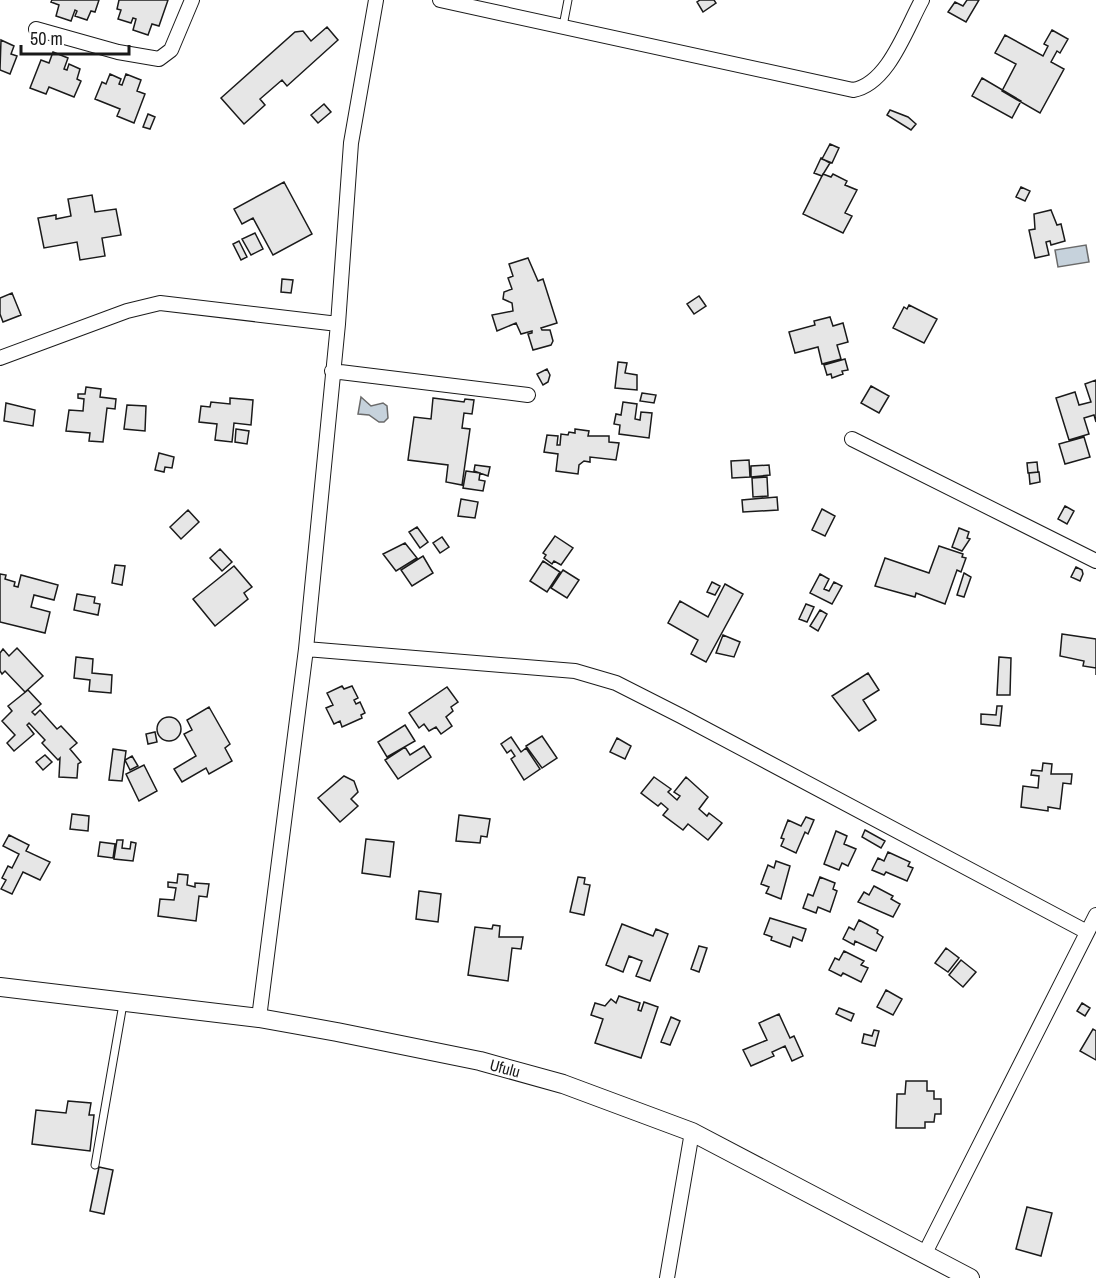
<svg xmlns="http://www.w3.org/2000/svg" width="1096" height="1278" font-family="'Archivo Narrow',sans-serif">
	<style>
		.water { fill: #c6d2dc; stroke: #6a6a6a; stroke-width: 1.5 }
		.building { fill: #e6e6e6; stroke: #1a1a1a; stroke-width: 1.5 }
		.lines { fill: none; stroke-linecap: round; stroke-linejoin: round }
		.lane-casing { stroke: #1a1a1a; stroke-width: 9 }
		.street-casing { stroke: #1a1a1a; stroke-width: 16 }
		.secondary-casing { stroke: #1a1a1a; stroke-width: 20 }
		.lane { stroke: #fff; stroke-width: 7 }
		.street { stroke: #fff; stroke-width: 14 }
		.secondary { stroke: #fff; stroke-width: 18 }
		.labels { text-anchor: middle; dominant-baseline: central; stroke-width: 4.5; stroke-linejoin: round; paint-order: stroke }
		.street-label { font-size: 16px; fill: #1a1a1a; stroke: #fff }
	</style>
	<rect width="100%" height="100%" fill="#fff"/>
	<path class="water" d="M1086 245 1089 262 1058 267 1055 250Z
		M361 397 371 406 383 403 387 406 388 418 384 422H379L369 415 358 414Z"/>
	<path class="building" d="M52 0H99L95 12 91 11 87 20 75 16 77 11 75 10 71 21 56 16 59 5 51 2Z
		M119 0H168L159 26 152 24 148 35 133 30 136 19 133 18 131 23 118 19 121 10 117 9Z
		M700 0H714L716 3 703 12 697 2Z
		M967 0H979L966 22 948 12 955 2 963 6Z
		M327 27 338 40 287 86 282 80 260 99 265 105 244 124 221 98 295 32 303 31 311 41Z
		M1052 30 1068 39 1060 53 1057 51 1051 62 1064 69 1040 113 1002 91 1016 64 995 53 1005 35 1043 56 1048 46 1044 44Z
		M1 40 14 46 11 54 17 56 10 74 0 70Z
		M53 52 68 58 64 69 67 70 69 64 80 69 77 79 81 81 74 97 49 87 46 94 30 88 41 60 49 63Z
		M110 74 121 79 119 84 122 85 126 74 141 80 137 91 145 94 134 123 117 116 120 109 95 99 102 82 106 84Z
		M982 78 1021 101 1012 118 972 96Z
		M324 104 331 112 318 123 311 115Z
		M890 110 908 117 916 124 911 130 887 115Z
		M148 114 155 117 150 129 143 127Z
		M830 144 839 148 832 163 822 159Z
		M821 158 830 163 822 176 814 173Z
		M823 174 831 177 833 174 847 181 845 185 857 190 845 213 852 216 843 233 803 214Z
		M284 182 312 234 273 255 253 218 242 224 234 209Z
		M1021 187 1030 191 1025 201 1016 197Z
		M92 195 95 212 116 209 121 235 102 238 105 256 80 260 77 242 44 248 38 218 56 215V219L71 216 68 199Z
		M1051 210 1057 225 1061 224 1065 241 1051 245 1050 241 1046 242 1049 255 1035 258 1029 230 1035 229 1034 214Z
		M255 233 263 249 251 255 242 239Z
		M239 241 247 257 241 260 233 244Z
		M528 258 538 281 543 279 557 323 541 328 542 330H550L553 341 551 345 533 350 528 334 532 333V331L521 334 516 323 497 331 492 315 513 311 512 303 503 299 504 292 512 289 508 278 513 276 509 264Z
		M282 279 293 280 291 293 281 292Z
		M12 293 21 315 3 322 0 314V298Z
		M699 296 706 306 694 314 687 304Z
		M909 305 937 319 924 343 893 328 904 307 907 309Z
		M830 317 833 326 843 323 848 342 837 345 841 359 822 364 818 347 795 353 789 332 815 325 814 321Z
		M845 359 848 370 842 371 843 374 832 378 831 374 827 375 824 365Z
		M618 362 627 363 625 373 637 375V390L615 388Z
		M547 369 550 375 548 382 543 385 537 374Z
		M1096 380V422L1094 415 1084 418 1089 434 1069 440 1056 398 1075 392 1079 405 1091 402 1085 384Z
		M871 386 889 396 879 413 861 403Z
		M86 387 101 389 100 397 116 399 115 409 107 408 103 442 89 441 90 433 66 431 69 410 83 411 84 399 78 398V394H85Z
		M642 393 656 395 654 403 640 401Z
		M230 398 253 400 251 425 234 423 232 442 215 440 217 424 199 422 201 406 210 407 211 402 230 404Z
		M433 398 464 402 465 399 474 400 472 414 464 413 462 428 470 429 462 485 446 482 448 465 408 460 414 417 431 419Z
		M623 402 637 404 635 419 640 420 641 412 652 413 649 438 619 434 620 425 614 424 616 414 621 415Z
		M6 403 35 410 33 426 4 421Z
		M127 405 146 406 145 431 124 429Z
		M236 429 249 431 247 444 235 442Z
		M575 429 589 431 588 436H609V442L619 443 616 460 590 457V462L584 461 579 465 578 474 556 471 558 454 544 452 547 435 558 436 557 445H560L561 434 568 435 569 432 575 433Z
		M1084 437 1090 457 1065 464 1059 444Z
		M159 453 174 457 172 468 165 467 164 472 155 470Z
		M749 460 750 477 732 478 731 461Z
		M1037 462 1038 472 1028 473 1027 463Z
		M475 465 490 467 488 476 474 471Z
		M769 465 770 475 751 477V466Z
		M466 471 480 473 479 480 485 481 483 491 463 488Z
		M1039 472 1040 482 1030 484 1029 473Z
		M767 477 768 496 753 497 752 478Z
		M777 497 778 510 743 512 742 500Z
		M461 499 478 502 475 518 458 516Z
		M1065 506 1074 511 1067 524 1058 519Z
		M822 509 835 516 825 536 812 530Z
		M188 510 199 522 181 539 170 527Z
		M417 527 428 542 420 548 409 532Z
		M959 528 969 532 967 538 970 539 962 551 952 547Z
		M555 536 573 548 561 565 554 561 552 564 544 558 546 555 543 553Z
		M442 537 449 547 440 553 433 543Z
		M405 543 417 558 396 571 383 554Z
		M939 546 963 554 962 557 966 558 961 572 957 570 945 604 916 593 915 597 875 586 885 558 929 573Z
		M220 549 232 562 222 571 210 558Z
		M423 556 433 573 412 586 401 570Z
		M543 561 560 572 547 592 530 581Z
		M115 565 125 566 122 585 112 583Z
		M234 566 252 587 244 593 248 599 215 626 193 599Z
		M1076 567 1082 570 1083 574 1080 581 1071 577Z
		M563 570 579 580 567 598 551 588Z
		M964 573 971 577 964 597 957 595Z
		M0 574 6 575 5 579 15 582 14 586 18 587 21 575 58 585 54 600 34 595 31 607 50 612 45 633 0 622Z
		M820 574 829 579 824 589 829 591 834 582 842 586 832 604 810 593Z
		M712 582 720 586 715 595 707 592Z
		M725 584 743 594 706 662 691 654 698 640 668 623 680 601 708 617Z
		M77 594 95 597 94 603 100 604 98 615 74 610Z
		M806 604 814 607 807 622 799 619Z
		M820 610 827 614 818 631 810 626Z
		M1062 634 1096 639V675V668L1083 666 1084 661 1060 656Z
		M723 635 740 642 734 657 716 653Z
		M17 648 43 676 25 692 5 671 2 674 0 671V653L3 649 9 656Z
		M76 657 93 659 92 673 112 675 111 693 89 691 90 680 74 678Z
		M999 657 1011 658 1010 695H997Z
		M868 673 879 690 863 700 876 720 859 731 832 696Z
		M342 686 344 689 352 686 358 698 354 700 356 704 360 702 365 713 361 715 362 718 342 727 340 721 334 724 326 708 333 705 327 693Z
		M447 687 458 702 451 707 453 711 446 717 452 726 441 734 436 727 429 731 424 724 419 728 409 713Z
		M28 690 41 704 32 712 35 715 40 710 57 729 61 726 77 743 70 749 81 762 78 764 77 778 59 777 60 758 58 760 42 743 45 740 29 723 27 725 34 734 14 751 7 743 15 735 2 721 12 711 8 706Z
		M997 706H1002L1000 726 981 724V714L996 715Z
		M209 707 230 744 225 748 232 761 209 774 206 768 182 782 174 769 196 756 184 734 192 730 187 720Z
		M157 729a12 12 0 1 1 24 0a12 12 0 1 1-24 0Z
		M405 725 415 741 387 757 378 742Z
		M155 732 157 742 148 744 146 734Z
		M542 736 557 758 542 768 526 746Z
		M511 737 521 752 526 748 540 769 524 780 511 759 515 756 511 750 507 753 501 744Z
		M617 738 631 746 625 759 610 752Z
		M424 746 431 757 398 779 385 760 405 747 410 755Z
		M113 749 126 751 122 781 109 780Z
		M45 755 52 762 43 770 36 762Z
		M132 756 138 766 130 770 125 760Z
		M1043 763 1052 764 1051 774H1072L1071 784 1063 783 1060 809 1048 807V811L1021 807 1023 786 1038 788 1039 776 1031 775 1032 770 1042 771Z
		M144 765 157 791 139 801 126 774Z
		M344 776 354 781 358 792 351 799 358 806 340 822 318 798Z
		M654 777 671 789 668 792 677 800 680 796 674 792 686 777 708 797 699 809 707 816 709 813 722 823 708 840 688 824 683 830 663 815 668 809 661 803 658 806 641 793Z
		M72 814 89 816 88 831 70 829Z
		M459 815 490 819 487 837 481 836 480 843 456 841Z
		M806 817 814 820 808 834 805 832 796 853 781 846 784 839 781 838 788 820 801 826Z
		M865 830 885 841 881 848 862 837Z
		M836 831 847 836 844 844 856 849 848 866 842 863 839 870 824 864Z
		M9 835 29 845 26 851 50 862 40 880 23 872 12 894 1 889 6 880 2 878 8 866 12 868 19 854 3 846Z
		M366 839 394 842 390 877 362 873Z
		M117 840H123L122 848 130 849 131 842 136 843 133 861 114 859Z
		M100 842 115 844 113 858 98 856Z
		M888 852 910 862 908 866 913 868 907 881 886 872 884 875 872 870 878 858 884 861Z
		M776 861 790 866 781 899 766 893 769 887 761 884 768 865 774 868Z
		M178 874 188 875 187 885 195 887V883L209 884 207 897 199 896 196 921 158 916 160 899 174 900 176 888 168 887V882L177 883Z
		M578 877 585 878 584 884 590 885 584 915 570 912Z
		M820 877 835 883 833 889 837 891 830 912 818 907 816 913 803 908 808 894 813 896Z
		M874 886 893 896 891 899 900 904 893 917 858 902 864 892 869 895Z
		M419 891 441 894 438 922 416 919Z
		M770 918 806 929 802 941 793 937 790 947 771 940 772 937 764 934Z
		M859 920 878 930 877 933 883 937 876 951 855 941 854 945 843 939 849 927 854 930Z
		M622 924 653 936 656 929 668 934 650 981 636 976 642 961 629 956 623 972 606 965Z
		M493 925 500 926 499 937H523L521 949 512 948 508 981 468 975 475 927 492 929Z
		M699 946 707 948 699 972 691 969Z
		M946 948 959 958 948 972 935 963Z
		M844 951 864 961 861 965 868 968 861 982 843 973 841 976 829 970 835 958 839 960Z
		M961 960 976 972 963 987 949 975Z
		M886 990 902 999 893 1015 877 1007Z
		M619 996 640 1003 638 1010 641 1011 644 1002 658 1007 641 1058 595 1043 603 1019 591 1015 595 1003 605 1006 611 999 616 1003Z
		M1082 1003 1090 1008 1085 1016 1077 1011Z
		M839 1008 854 1014 851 1021 836 1014Z
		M779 1014 790 1038 794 1036 803 1056 792 1061 785 1046 772 1052 774 1056 751 1066 743 1050 767 1040 759 1023Z
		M671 1017 680 1021 670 1045 661 1042Z
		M1093 1029 1096 1031V1060L1080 1051Z
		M874 1030 879 1031 875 1046 862 1043 864 1034 872 1036Z
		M906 1081H927V1091H934V1099H941V1114H935L934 1122H925V1128H896L897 1094H905Z
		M68 1101 91 1103 89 1115H94L90 1151 32 1144 36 1110 66 1113Z
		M99 1167 113 1170 104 1214 90 1211Z
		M1027 1207 1052 1213 1041 1256 1016 1249Z"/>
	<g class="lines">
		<defs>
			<path id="lane" d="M563 26 568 0
				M95 1165 123 1004"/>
			<path id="street" d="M440 0 853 90C888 84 906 29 922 0
				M36 29 118 52 159 59 171 50 192 0
				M0 358 127 311 160 303 338 324
				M332 371 528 395
				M852 439 1096 561
				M306 649 575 671 616 683 681 716 1087 932
				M259 1018 306 649 338 324 351 143 376 0
				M924 1255 1096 915
				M667 1278 692 1132"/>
			<path id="secondary" d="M0 987 259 1018 337 1032 480 1061 563 1084 692 1132 970 1278"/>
		</defs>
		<use href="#lane" class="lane-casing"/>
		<use href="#street" class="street-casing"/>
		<use href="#secondary" class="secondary-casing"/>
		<use href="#lane" class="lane"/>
		<use href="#street" class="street"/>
		<use href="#secondary" class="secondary"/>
	</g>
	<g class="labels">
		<g class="street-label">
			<text transform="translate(505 1068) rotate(15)">Ufulu</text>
		</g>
	</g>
	<path d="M21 45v9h108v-9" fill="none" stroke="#1a1a1a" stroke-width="3"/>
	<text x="30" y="45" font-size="18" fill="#1a1a1a" stroke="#ffffff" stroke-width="4.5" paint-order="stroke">50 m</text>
</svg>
